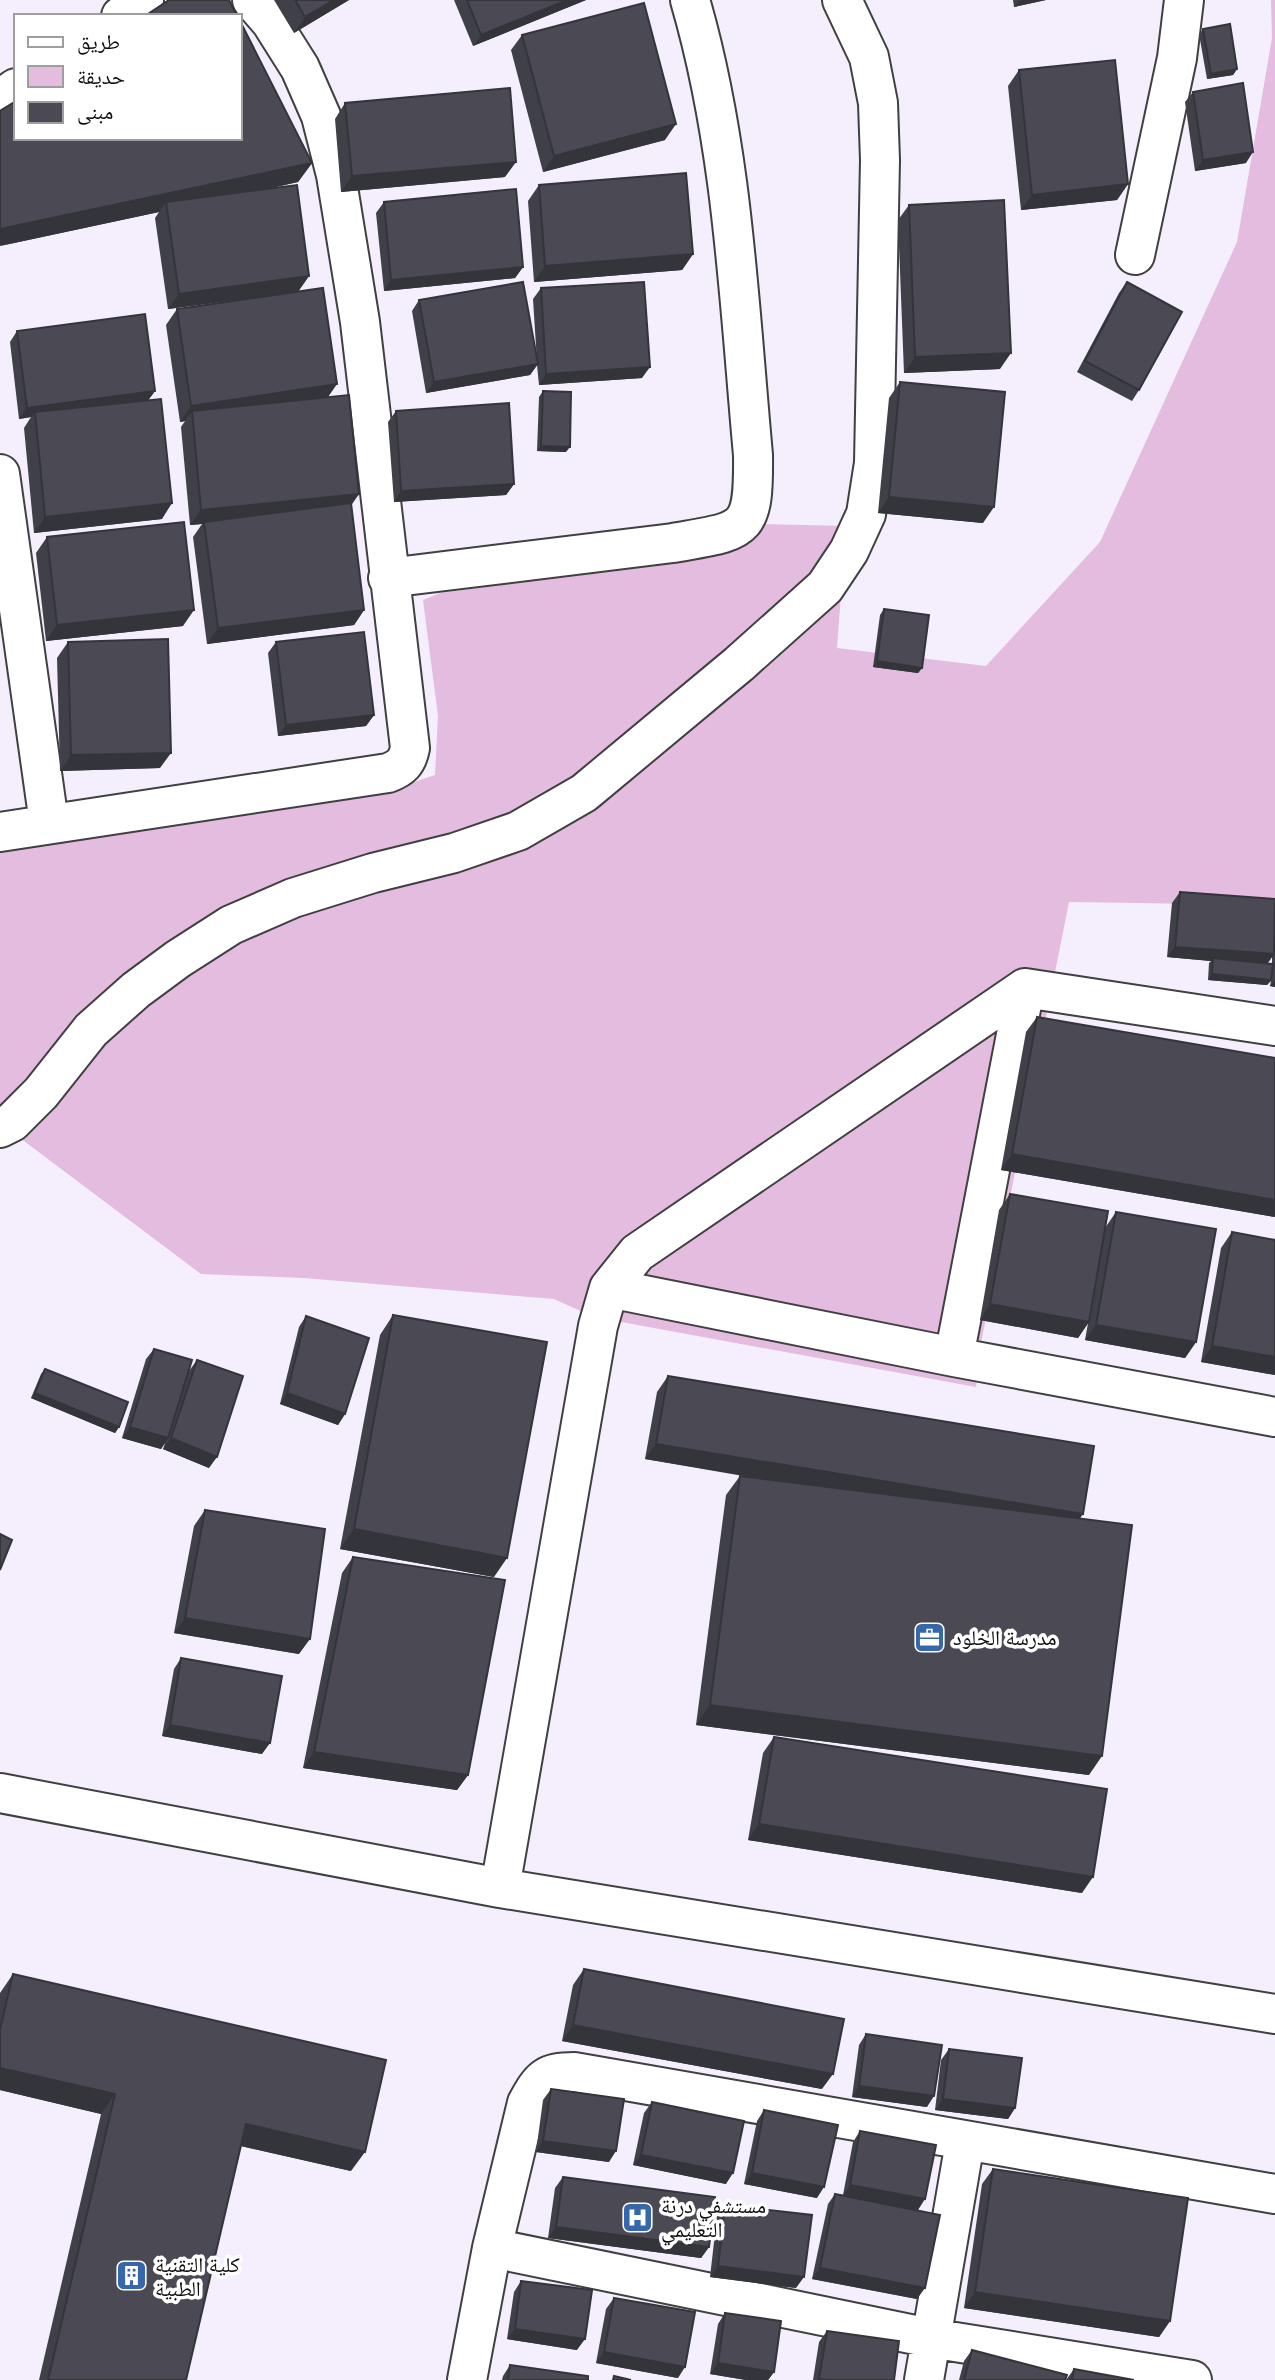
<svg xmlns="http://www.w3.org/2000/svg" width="1275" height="2380" font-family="'Noto Serif','Noto Naskh Arabic',serif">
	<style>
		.green { fill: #e3bcdf }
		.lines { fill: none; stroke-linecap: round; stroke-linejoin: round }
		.minor-casing { stroke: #404040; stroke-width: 42 }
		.minor { stroke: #fff; stroke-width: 38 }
		.wall { fill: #404048; fill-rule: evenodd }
		.shaded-wall { fill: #34343b }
		.building { fill: #4b4a54; stroke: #34343b; stroke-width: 2 }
		.labels { text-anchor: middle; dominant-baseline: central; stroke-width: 7; stroke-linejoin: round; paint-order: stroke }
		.poi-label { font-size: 21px; fill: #0d0d0d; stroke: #fff; text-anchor: start }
	</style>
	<rect width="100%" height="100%" fill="#f5eefd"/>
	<path class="green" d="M1271 0H1275V905L1069 902 981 1343 976 1387 594 1317 554 1299 304 1278 201 1274 0 1123V845L393 789 435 775 438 716 423 600 440 593 720 555 745 544 763 524 846 526 837 648 986 666 1100 542 1237 242 1272 38Z"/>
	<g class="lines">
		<defs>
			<path id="minor" d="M121 16 144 0
				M0 99 16 88
				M1135 255 1177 58 1184 0
				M0 474 49 823
				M388 578 673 543C746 530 754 534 753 455 739 303 733 147 690 0
				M0 832 388 773C401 768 407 763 410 748L360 322 336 175 321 116 300 68 271 22 252 0
				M0 1128 12 1122 41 1093 91 1030 136 990 178 959 231 925 293 898 373 873 454 853 518 831 584 793 739 664 825 587 849 551 866 514 874 463 880 160 878 103 869 57 842 0
				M609 1288 954 1357 1275 1417
				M954 1357 1025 988
				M0 1793 500 1888 1275 2014
				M500 1888 598 1326 609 1288 637 1253 1025 988 1275 1026
				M467 2380 492 2248
				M924 2380 965 2142
				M1192 2380 930 2338 492 2248 527 2103C541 2078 545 2072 574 2072L1275 2194"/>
		</defs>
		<use href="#minor" class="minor-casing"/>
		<use href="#minor" class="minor"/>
	</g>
	<path class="wall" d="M274 0H349L294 33Z
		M454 0H586L473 46Z
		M1013 0H1046L1014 7Z
		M1203 29 1237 69 1233 75 1207 79 1199 34Z
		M522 35 665 140 543 172 511 50Z
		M1019 70 1128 184 1117 200 1021 210 1008 86Z
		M1193 92 1246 163 1195 171 1185 102Z
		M345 103 505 177 341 192 335 119Z
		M312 163 298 182 272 188 309 276 298 291 328 397 359 494 351 504 364 610 354 625 207 644 193 537 202 524 190 525 181 427 185 421 180 422 166 325 177 309 257 297 168 309 155 218 159 212 0 246Z
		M539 185 693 254 682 270 534 282 528 201Z
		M384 202 523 267 515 278 384 291 376 213Z
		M909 205 1000 369 904 373 898 220Z
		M1127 282 1139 390 1132 401 1077 372 1119 293Z
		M541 288 642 378 539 385 537 365 530 375 426 393 412 311 419 300 537 362 533 299Z
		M17 331 155 391 148 400 162 519 34 533 24 428 31 417 19 419 10 342Z
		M900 382 983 523 878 513 889 398Z
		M543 391 566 452 537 451 539 397Z
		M396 411 514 484 506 495 394 502 388 422Z
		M47 537 183 626 46 641 36 553Z
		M884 609 922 668 918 673 873 667 880 615Z
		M68 642 160 768 60 771 57 658Z
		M276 642 374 715 366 726 278 736 268 653Z
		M1180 892 1275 899V987L1270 986 1271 981 1267 985 1208 980 1209 963 1211 961 1167 957 1172 903ZM1272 957V964L1268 963Z
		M1037 1017 1275 1058V1217L1001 1170 1026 1032Z
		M1010 1194 1105 1228 1116 1212 1196 1342 1185 1358 1085 1340 1088 1323 1078 1338 980 1320 999 1210Z
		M1232 1232 1275 1240V1375L1201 1362 1221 1248Z
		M393 1315 494 1577 340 1549 380 1335Z
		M306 1316 345 1414 338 1425 280 1404 299 1327Z
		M154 1349 189 1371 197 1360 209 1468 163 1449 165 1443 161 1449 122 1438 146 1359Z
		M45 1369 119 1427 115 1433 31 1398 41 1374Z
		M668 1376 1080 1519 1089 1775 696 1725 726 1495 740 1476 755 1478 645 1459 657 1392Z
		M205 1510 299 1654 174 1633 194 1526Z
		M353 1557 468 1775 457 1790 303 1768 342 1573Z
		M181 1658 262 1754 162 1736 174 1669Z
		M774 1737 1082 1893 748 1840 763 1753Z
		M584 1969 822 2089 562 2041 573 1985Z
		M13 1974 351 2171 241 2146 186 2380H39L101 2114 0 2090V1993Z
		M866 2034 927 2107 852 2097 859 2045Z
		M949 2049 1015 2108 1008 2119 935 2110 941 2060Z
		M551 2089 609 2162 536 2152 543 2100Z
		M652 2102 726 2184 633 2165 644 2113Z
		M764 2110 817 2198 744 2184 757 2121Z
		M860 2131 918 2210 917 2299 812 2279 828 2204 835 2194 843 2195 853 2142Z
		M993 2169 1170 2321 1159 2337 964 2308 982 2184Z
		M563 2177 709 2247 701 2258 548 2238 555 2188Z
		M725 2205 796 2288 710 2277 717 2216Z
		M521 2281 577 2350 507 2339 514 2292Z
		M614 2298 678 2378 596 2363 606 2309Z
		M725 2313 774 2372 768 2380H746L710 2374 718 2324Z
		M827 2331 894 2380H813L819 2342Z
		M972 2350 1065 2380H959L964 2361Z
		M510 2365 588 2380H502L503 2376Z
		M1074 2369 1134 2380H1066Z"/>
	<path class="shaded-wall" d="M334 0H349L294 33 305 17Z
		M567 0H586L473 46 481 35Z
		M1020 0H1046L1014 7Z
		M1237 69 1233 75 1207 79 1211 74Z
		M676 124 665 140 543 172 554 156Z
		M1253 152 1246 163 1195 171 1203 160Z
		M516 162 505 177 341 192 352 176Z
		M312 163 298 182 168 210 166 202 159 212 0 246V229Z
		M1128 184 1117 200 1021 210 1032 195Z
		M693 254 682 270 534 282 545 266Z
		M523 267 515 278 384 291 391 280Z
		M309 276 298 292 168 309 179 294Z
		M1011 353 1000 369 904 373 915 357Z
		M538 364 530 375 426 393 434 382Z
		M650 367 642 378 539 385 546 374Z
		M337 384 326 400 192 411 185 421 180 422 191 406Z
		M155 391 147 402 35 412 31 417 19 419 27 408Z
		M541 446 570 447 566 452 537 451Z
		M514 484 506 495 394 502 401 491Z
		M359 494 348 510 204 522 202 524 190 525 201 510Z
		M889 497 994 507 983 523 878 513Z
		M172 503 162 519 34 533 45 517Z
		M194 610 183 626 46 641 57 625Z
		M364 610 354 625 207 644 218 628Z
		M877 661 922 668 918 673 873 667Z
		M374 715 366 726 278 736 286 725Z
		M171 753 160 768 60 771 71 755Z
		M1175 947 1274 954 1266 965 1213 958 1211 961 1167 957Z
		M1212 974 1271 980 1267 985 1208 980Z
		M1275 980V987L1270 986Z
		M1012 1154 1275 1200V1217L1001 1170Z
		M990 1304 1089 1322 1078 1338 980 1320Z
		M1096 1325 1196 1342 1185 1358 1085 1340Z
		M1212 1346 1275 1357V1375L1201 1362Z
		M35 1393 119 1427 115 1433 31 1398Z
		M287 1393 345 1414 338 1425 280 1404Z
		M130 1427 168 1438 161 1449 122 1438Z
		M171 1438 217 1457 209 1468 163 1449Z
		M656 1444 1083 1514 1072 1530 645 1459Z
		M354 1529 507 1558 494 1577 340 1549Z
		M185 1618 310 1639 299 1654 174 1633Z
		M710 1705 1102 1756 1089 1775 696 1725Z
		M170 1725 270 1743 262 1754 162 1736Z
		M314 1752 468 1775 457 1790 303 1768Z
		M759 1824 1093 1877 1082 1893 748 1840Z
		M573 2025 833 2074 822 2089 562 2041Z
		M0 2068 115 2094 101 2114 0 2090Z
		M859 2086 934 2096 927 2107 852 2097Z
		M943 2099 1015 2108 1008 2119 935 2110Z
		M246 2124 365 2152 351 2171 232 2144Z
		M543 2141 616 2151 609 2162 536 2152Z
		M641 2155 733 2173 726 2184 633 2165Z
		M752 2173 824 2187 817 2198 744 2184Z
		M850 2185 925 2199 918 2210 843 2196Z
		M556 2227 709 2247 701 2258 548 2238Z
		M718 2266 804 2277 796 2288 710 2277Z
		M820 2268 925 2288 917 2299 812 2279Z
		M975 2292 1170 2321 1159 2337 964 2308Z
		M515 2329 585 2339 577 2350 507 2339Z
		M604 2352 685 2367 678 2378 596 2363Z
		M718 2363 774 2372 768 2380H746L710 2374Z"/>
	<path class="building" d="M169 0H229L237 16H145Z
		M295 0H334L305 17Z
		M467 0H567L481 35Z
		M644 3 676 124 554 156 522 35Z
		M240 21 312 163 0 229V111L16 101V138H240Z
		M1230 24 1237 69 1211 74 1203 29Z
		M1115 60 1128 184 1032 195 1019 70Z
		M1243 83 1253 152 1203 160 1193 92Z
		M510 88 516 162 352 176 345 103Z
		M686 173 693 254 545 266 539 185Z
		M297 185 309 276 179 294 166 202Z
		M516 189 523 267 391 280 384 202Z
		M1004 200 1011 353 915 357 909 205Z
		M523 282 538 364 434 382 419 300Z
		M644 282 650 367 546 374 541 288Z
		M1127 282 1182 312 1139 390 1085 361Z
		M323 288 337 384 191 406 177 309Z
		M145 314 155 391 27 408 17 331Z
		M900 382 1005 392 994 507 889 497Z
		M543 391 571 392 570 447 541 446Z
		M349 395 359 494 201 510 192 411Z
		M161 399 172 503 45 517 35 412Z
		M509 403 514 484 401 491 396 411Z
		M351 503 364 610 218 628 204 522Z
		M184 522 194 610 57 625 47 537Z
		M884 609 929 615 922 668 877 661Z
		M364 632 374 715 286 725 276 642Z
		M168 639 171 753 71 755 68 642Z
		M1180 892 1275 899 1274 954 1175 947Z
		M1213 958 1273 964 1271 980 1212 974Z
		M1037 1017 1275 1058V1200L1012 1154Z
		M1010 1194 1108 1211 1089 1322 990 1304Z
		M1116 1212 1216 1229 1196 1342 1096 1325Z
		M1232 1232 1275 1240V1357L1212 1346Z
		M393 1315 547 1342 507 1558 354 1529Z
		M306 1316 369 1338 345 1414 287 1393Z
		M154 1349 192 1360 168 1438 130 1427Z
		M197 1360 243 1376 217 1457 171 1438Z
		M45 1369 128 1402 119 1427 35 1393Z
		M668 1376 1094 1446 1083 1514 656 1444Z
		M740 1476 1132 1525 1102 1756 710 1705Z
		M205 1510 325 1529 310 1639 185 1618Z
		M0 1534 12 1540 0 1570Z
		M353 1557 505 1580 468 1775 314 1752Z
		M181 1658 282 1676 270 1743 170 1725Z
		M774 1737 1107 1789 1093 1877 759 1824Z
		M584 1969 844 2019 833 2074 573 2025Z
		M13 1974 386 2060 365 2152 246 2124 186 2380H48L115 2094 0 2068V2029Z
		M866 2034 942 2045 934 2096 859 2086Z
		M949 2049 1022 2058 1015 2108 943 2099Z
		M551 2089 624 2099 616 2151 543 2141Z
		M652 2102 744 2121 733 2173 641 2155Z
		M764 2110 838 2125 824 2187 752 2173Z
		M860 2131 936 2145 925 2199 850 2185Z
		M993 2169 1188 2198 1170 2321 975 2292Z
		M563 2177 715 2197 709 2247 556 2227Z
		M835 2194 940 2215 925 2288 820 2268Z
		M725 2205 812 2215 804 2277 718 2266Z
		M521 2281 592 2290 585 2339 515 2329Z
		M614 2298 695 2312 685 2367 604 2352Z
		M725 2313 781 2321 774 2372 718 2363Z
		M827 2331 899 2341 894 2380H827L819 2379Z
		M972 2350 1067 2375 1065 2380H964Z
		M510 2365 588 2376V2380H508Z
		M1074 2369 1134 2380H1072Z
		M614 2376 631 2380H613Z"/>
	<defs>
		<symbol id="office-square" viewBox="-11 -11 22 22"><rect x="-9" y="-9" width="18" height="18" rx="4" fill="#3667ab" stroke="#fff"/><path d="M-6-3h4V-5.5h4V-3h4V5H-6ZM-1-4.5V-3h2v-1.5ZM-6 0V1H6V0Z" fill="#fff"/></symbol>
		<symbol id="hospital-square" viewBox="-11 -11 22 22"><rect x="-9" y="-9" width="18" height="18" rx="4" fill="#3667ab" stroke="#fff"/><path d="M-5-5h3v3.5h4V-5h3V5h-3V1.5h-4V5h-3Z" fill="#fff"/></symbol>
		<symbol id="building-square" viewBox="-11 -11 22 22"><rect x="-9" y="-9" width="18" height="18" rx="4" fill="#3667ab" stroke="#fff"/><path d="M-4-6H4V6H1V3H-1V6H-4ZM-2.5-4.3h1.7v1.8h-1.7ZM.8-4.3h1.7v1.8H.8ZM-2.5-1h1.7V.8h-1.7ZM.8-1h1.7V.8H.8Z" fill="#fff"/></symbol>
	</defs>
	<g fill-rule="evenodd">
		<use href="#office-square" x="912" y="1620" width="35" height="35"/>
		<use href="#hospital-square" x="620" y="2200" width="35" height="35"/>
		<use href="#building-square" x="114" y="2258" width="35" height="35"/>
	</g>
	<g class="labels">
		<g class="poi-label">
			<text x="953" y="1637">مدرسة الخلود</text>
			<text x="661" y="2205">مستشفي درنة<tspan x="661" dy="24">التعليمي</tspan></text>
			<text x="155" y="2264">كلية التقنية<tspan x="155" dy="24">الطبية</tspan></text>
		</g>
	</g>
	<rect x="14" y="14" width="228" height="126" fill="#ffffff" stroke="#9e9e9e" stroke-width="2"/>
	<rect x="28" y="37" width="35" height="10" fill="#ffffff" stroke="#9e9e9e" stroke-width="2"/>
	<text x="77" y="49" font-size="21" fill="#0d0d0d">طريق</text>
	<rect x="28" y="66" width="35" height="21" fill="#e3bcdf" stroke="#9e9e9e" stroke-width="2"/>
	<text x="77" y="84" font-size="21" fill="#0d0d0d">حديقة</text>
	<rect x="28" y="102" width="35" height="21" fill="#4b4a54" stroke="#9e9e9e" stroke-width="2"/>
	<text x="77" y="119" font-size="21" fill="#0d0d0d">مبنى</text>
</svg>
